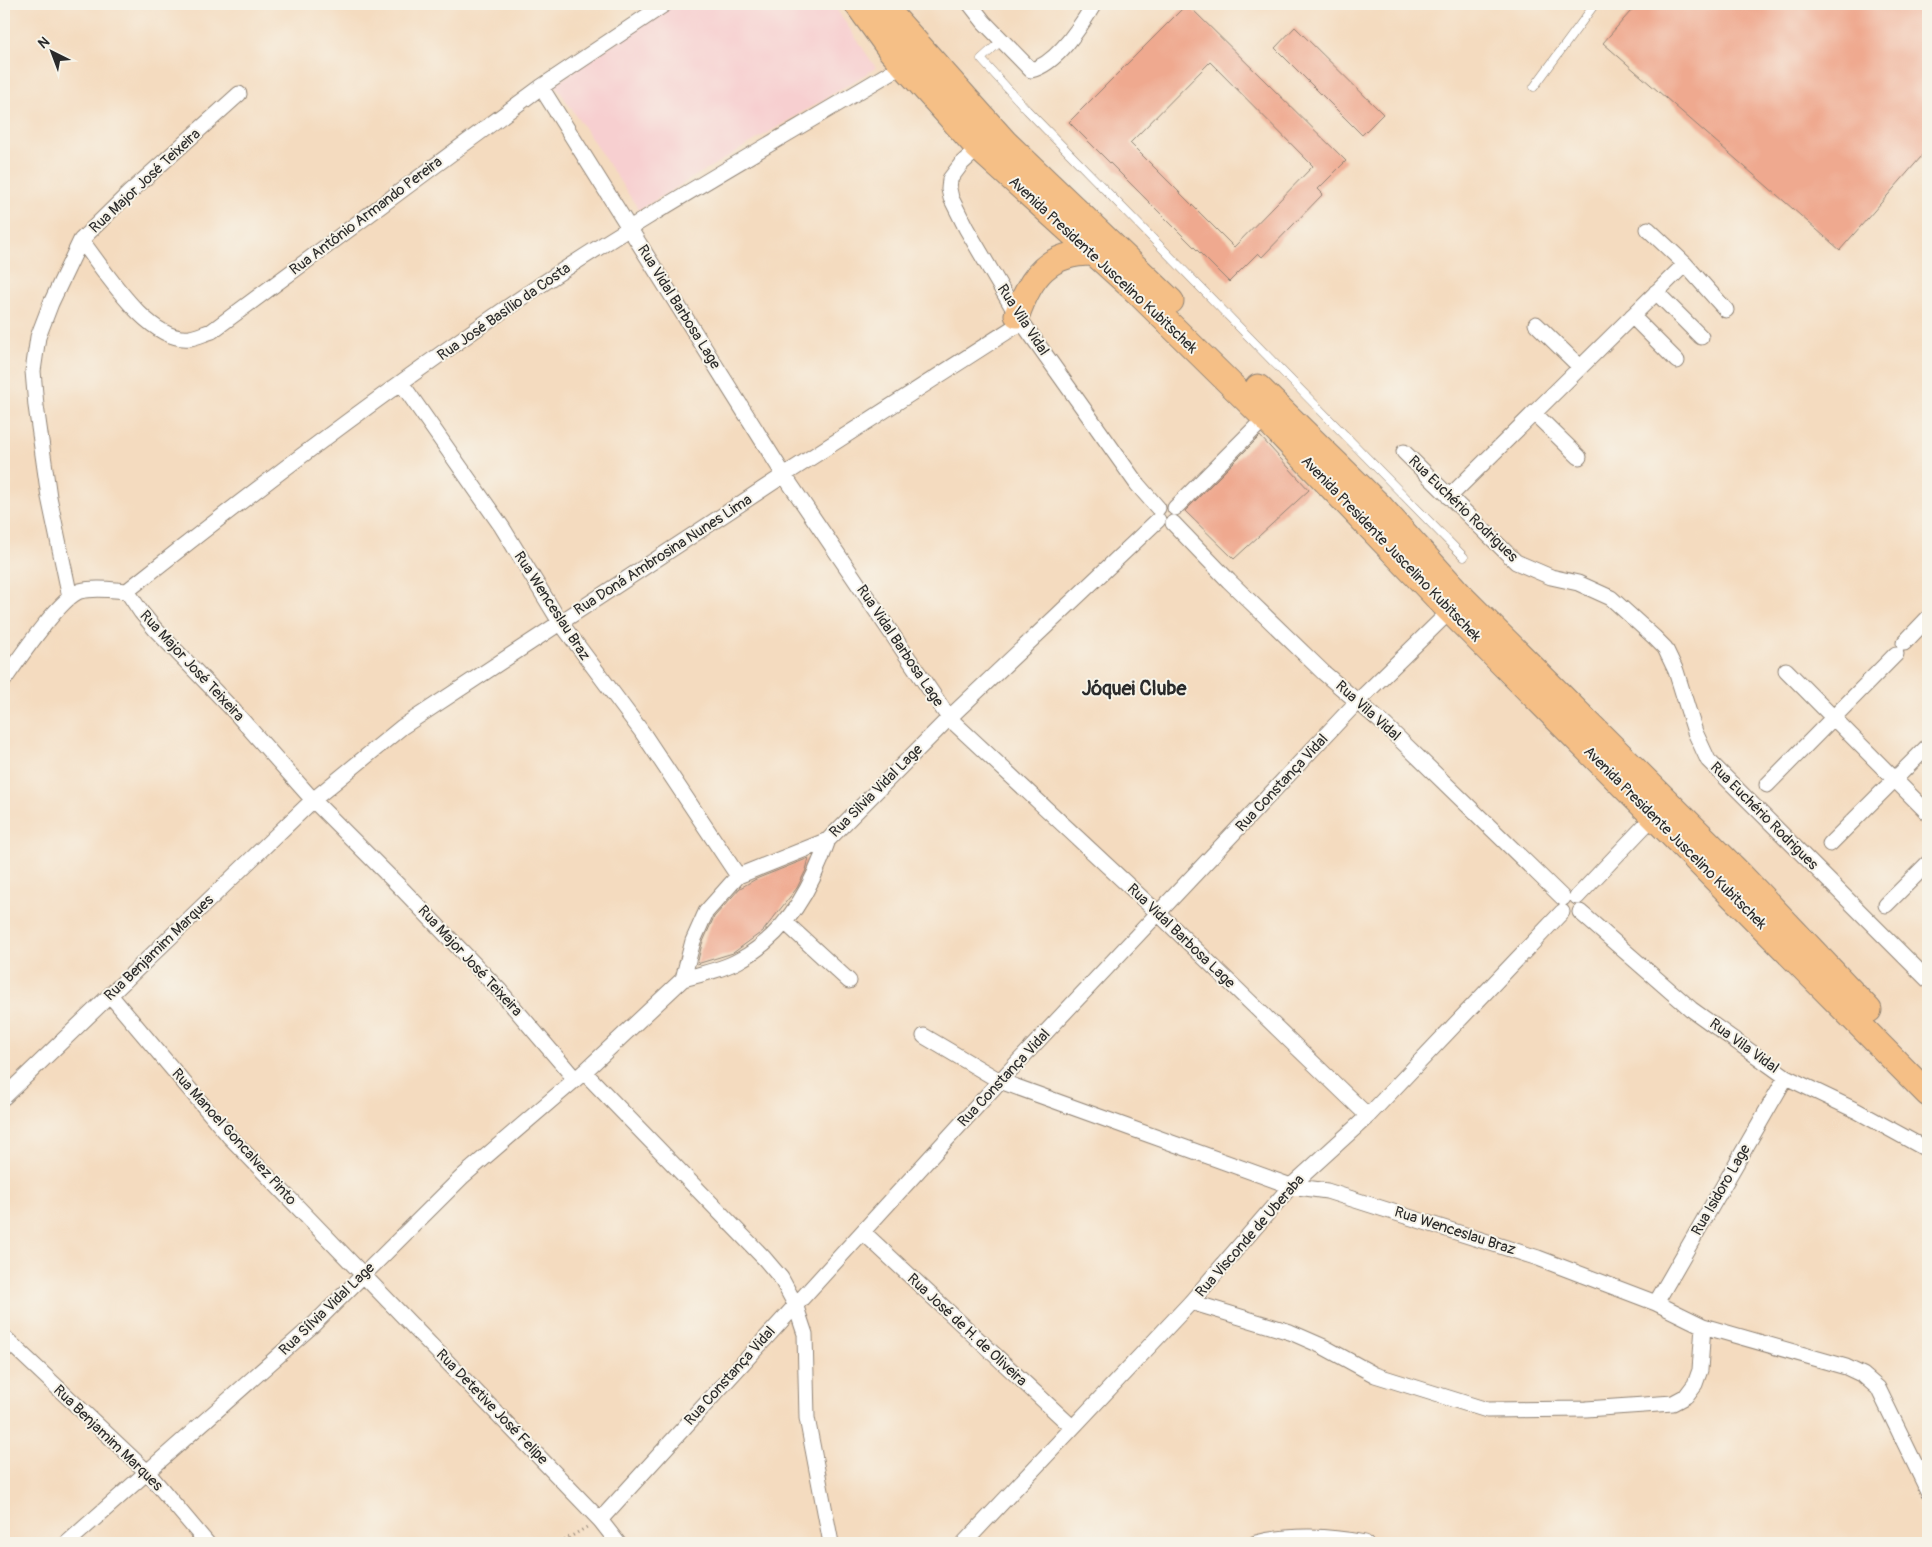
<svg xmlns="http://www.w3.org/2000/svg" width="1932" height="1547" font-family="Pangolin,sans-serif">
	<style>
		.built { fill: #f7cfd0 }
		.building { fill: #efa98f; fill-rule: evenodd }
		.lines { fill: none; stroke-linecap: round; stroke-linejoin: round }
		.service-casing { stroke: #908375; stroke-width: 9 }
		.minor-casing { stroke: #908375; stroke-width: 17 }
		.trunk-casing { stroke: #908375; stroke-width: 27 }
		.path { stroke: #908375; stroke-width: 3; stroke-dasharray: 1 4; stroke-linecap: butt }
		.service { stroke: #fff; stroke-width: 8 }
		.minor { stroke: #fff; stroke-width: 15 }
		.trunk { stroke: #f5bf86; stroke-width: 25 }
		.labels { text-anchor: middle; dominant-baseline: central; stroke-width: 4; stroke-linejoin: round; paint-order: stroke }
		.street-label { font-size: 15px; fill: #2b2b2b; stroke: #f7f3e8 }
		.district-label { font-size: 20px; font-weight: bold; fill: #2b2b2b; stroke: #f7f3e8 }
	</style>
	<rect width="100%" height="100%" fill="#f7f3e8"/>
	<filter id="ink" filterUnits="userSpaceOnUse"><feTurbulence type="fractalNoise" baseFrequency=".02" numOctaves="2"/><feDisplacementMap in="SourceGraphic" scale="10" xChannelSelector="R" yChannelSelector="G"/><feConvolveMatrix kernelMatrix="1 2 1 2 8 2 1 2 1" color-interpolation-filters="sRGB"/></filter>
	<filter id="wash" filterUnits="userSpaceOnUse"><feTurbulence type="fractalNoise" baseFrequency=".0096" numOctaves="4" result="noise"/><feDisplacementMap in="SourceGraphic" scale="20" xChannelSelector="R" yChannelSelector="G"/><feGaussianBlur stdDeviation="1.12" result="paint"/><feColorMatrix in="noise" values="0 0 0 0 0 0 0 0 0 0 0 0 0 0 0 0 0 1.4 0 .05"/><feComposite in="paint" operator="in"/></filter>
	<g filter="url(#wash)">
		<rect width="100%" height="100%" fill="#f4dbbf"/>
		<path class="built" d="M672 4H833L876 68 639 210 555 84Z"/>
		<g id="blocks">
			<path class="building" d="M1187 4 1346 161 1318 189 1323 194 1262 257 1258 253 1229 282 1069 122ZM1210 62 1313 166 1234 247 1130 143Z
				M1637 4H1928V149L1840 250 1603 43Z
				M1295 27 1383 114 1362 135 1275 48Z
				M1260 436 1309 490 1234 559 1185 511Z
				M809 858 806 870 797 888 763 931 733 953 697 964 702 944 714 917 740 888 756 879Z"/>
		</g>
	</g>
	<g filter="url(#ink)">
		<use href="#blocks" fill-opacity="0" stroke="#908375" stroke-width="1"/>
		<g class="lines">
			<defs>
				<path id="service" d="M1001 41 981 59 1027 110 1464 557
					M1534 87 1595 4"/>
				<path id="minor" d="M970 4 984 22 1031 70C1057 64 1081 26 1094 4
					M541 87 784 475 949 718 1159 914 1368 1116
					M983 144 962 163 950 179 949 189 951 198 966 228 1017 315 1137 484 1158 508
					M1648 229 1685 264 1726 310
					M81 240C104 269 148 343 190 338 197 337 205 333 212 331L541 87 665 4
					M1656 292 1701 337
					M1632 316 1677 361
					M1536 324 1580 367
					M402 384 502 527 560 622 642 732 738 876
					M1534 413 1579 457
					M1404 452 1516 562 1551 577 1578 583 1611 598 1654 637 1665 648 1676 671 1695 732 1708 760 1928 980
					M1449 497 1685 264
					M1175 508 1265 418
					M1173 523 1229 581 1324 673 1386 726 1563 898
					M127 591C250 493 376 398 505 309 633 221 770 145 903 65
					M70 597 49 497 36 406 33 371 38 337 51 303 81 240 129 193 239 94
					M1904 643 1928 618
					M1786 670 1928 813
					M4 680C18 660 60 598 80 591 95 587 113 590 127 591L141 612 155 629 233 710 313 800 404 891 500 991 575 1079
					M1767 785 1896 654
					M1830 844 1928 746
					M1577 897 1653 817
					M1886 905 1928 863
					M1580 912 1691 1009 1786 1077 1857 1111 1928 1150
					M786 923 849 981
					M683 979C701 974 721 970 738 961 785 936 812 888 828 840
					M110 995 229 1136 600 1520 618 1543
					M924 1036 1000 1081 1291 1186 1327 1191 1538 1258 1656 1303 1703 1326 1846 1367 1863 1375 1878 1388 1928 1491
					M584 1072 764 1258 781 1278 795 1304 805 1334 807 1418 831 1543
					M4 1097 313 800 402 727 784 475 1022 322
					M863 1232 1072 1427
					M1191 1302 1290 1332 1322 1346 1375 1375 1487 1410 1586 1409 1673 1403 1686 1396 1695 1384 1700 1370 1703 1326
					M1656 1303 1786 1077
					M4 1337 148 1473 207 1543
					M600 1520 1000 1081 1357 702 1450 611
					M67 1543 312 1326 463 1176 584 1072 683 979 693 941 706 912 738 876 828 840 949 718 1158 520
					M964 1543 1191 1302 1291 1186 1368 1116 1562 912
					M1256 1543C1294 1534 1327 1536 1365 1543"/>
				<path id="trunk" d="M857 4 891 51 977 147 1138 293 1265 418 1450 611 1928 1094
					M882 4 1005 142 1171 301
					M1017 315C1031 276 1048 253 1092 253
					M1258 387 1381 507 1464 599 1740 874 1869 1010"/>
			</defs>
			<use href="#service" class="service-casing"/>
			<use href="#minor" class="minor-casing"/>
			<use href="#trunk" class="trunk-casing"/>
			<path class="path" d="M560 1543 587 1527"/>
			<use href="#service" class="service"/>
			<use href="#minor" class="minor"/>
			<use href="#trunk" class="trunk"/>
		</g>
	</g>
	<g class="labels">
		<g class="street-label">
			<text transform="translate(145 181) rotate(-43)">Rua Major José Teixeira</text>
			<text transform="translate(366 216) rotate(-37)">Rua Antônio Armando Pereira</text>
			<text transform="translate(1103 265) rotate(43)">Avenida Presidente Juscelino Kubitschek</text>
			<text transform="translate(679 307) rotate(58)">Rua Vidal Barbosa Lage</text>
			<text transform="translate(504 312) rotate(-35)">Rua José Basílio da Costa</text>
			<text transform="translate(1023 320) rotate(57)">Rua Vila Vidal</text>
			<text transform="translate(1463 509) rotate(44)">Rua Euchério Rodrigues</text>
			<text transform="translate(1391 549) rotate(46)">Avenida Presidente Juscelino Kubitschek</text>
			<text transform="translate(663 555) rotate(-33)">Rua Doná Ambrosina Nunes Lima</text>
			<text transform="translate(552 606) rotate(57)">Rua Wenceslau Braz</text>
			<text transform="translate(900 646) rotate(56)">Rua Vidal Barbosa Lage</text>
			<text transform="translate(192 666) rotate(47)">Rua Major José Teixeira</text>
			<text transform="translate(1368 711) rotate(42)">Rua Vila Vidal</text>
			<text transform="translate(1282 783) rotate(-47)">Rua Constança Vidal</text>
			<text transform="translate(876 791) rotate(-45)">Rua Silvia Vidal Lage</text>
			<text transform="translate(1764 816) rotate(45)">Rua Euchério Rodrigues</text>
			<text transform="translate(1675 838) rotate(45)">Avenida Presidente Juscelino Kubitschek</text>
			<text transform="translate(1181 936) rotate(44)">Rua Vidal Barbosa Lage</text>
			<text transform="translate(159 948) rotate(-44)">Rua Benjamim Marques</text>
			<text transform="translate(470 961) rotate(47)">Rua Major José Teixeira</text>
			<text transform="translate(1744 1046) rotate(36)">Rua Vila Vidal</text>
			<text transform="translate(1004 1078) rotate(-47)">Rua Constança Vidal</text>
			<text transform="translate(234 1137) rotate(48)">Rua Manoel Goncalvez Pinto</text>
			<text transform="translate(1721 1190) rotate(-60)">Rua Isidoro Lage</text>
			<text transform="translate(1455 1231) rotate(18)">Rua Wenceslau Braz</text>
			<text transform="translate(1250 1236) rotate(-49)">Rua Visconde de Uberaba</text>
			<text transform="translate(327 1309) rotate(-44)">Rua Sílvia Vidal Lage</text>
			<text transform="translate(967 1330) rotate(43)">Rua José de H. de Oliveira</text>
			<text transform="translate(730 1376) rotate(-48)">Rua Constança Vidal</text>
			<text transform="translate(492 1407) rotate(46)">Rua Detetive José Felipe</text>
			<text transform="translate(108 1438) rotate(44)">Rua Benjamim Marques</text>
		</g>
		<g class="district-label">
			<text x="1134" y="688">Jóquei Clube</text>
		</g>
	</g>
	<rect width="1932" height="1547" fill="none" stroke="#f7f3e8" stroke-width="20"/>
	<g transform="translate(52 52) rotate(318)" stroke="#f7f3e8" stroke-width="4" paint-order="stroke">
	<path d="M0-4L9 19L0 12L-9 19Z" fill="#2b2b2b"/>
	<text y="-8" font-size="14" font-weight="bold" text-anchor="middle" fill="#2b2b2b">N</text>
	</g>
</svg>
